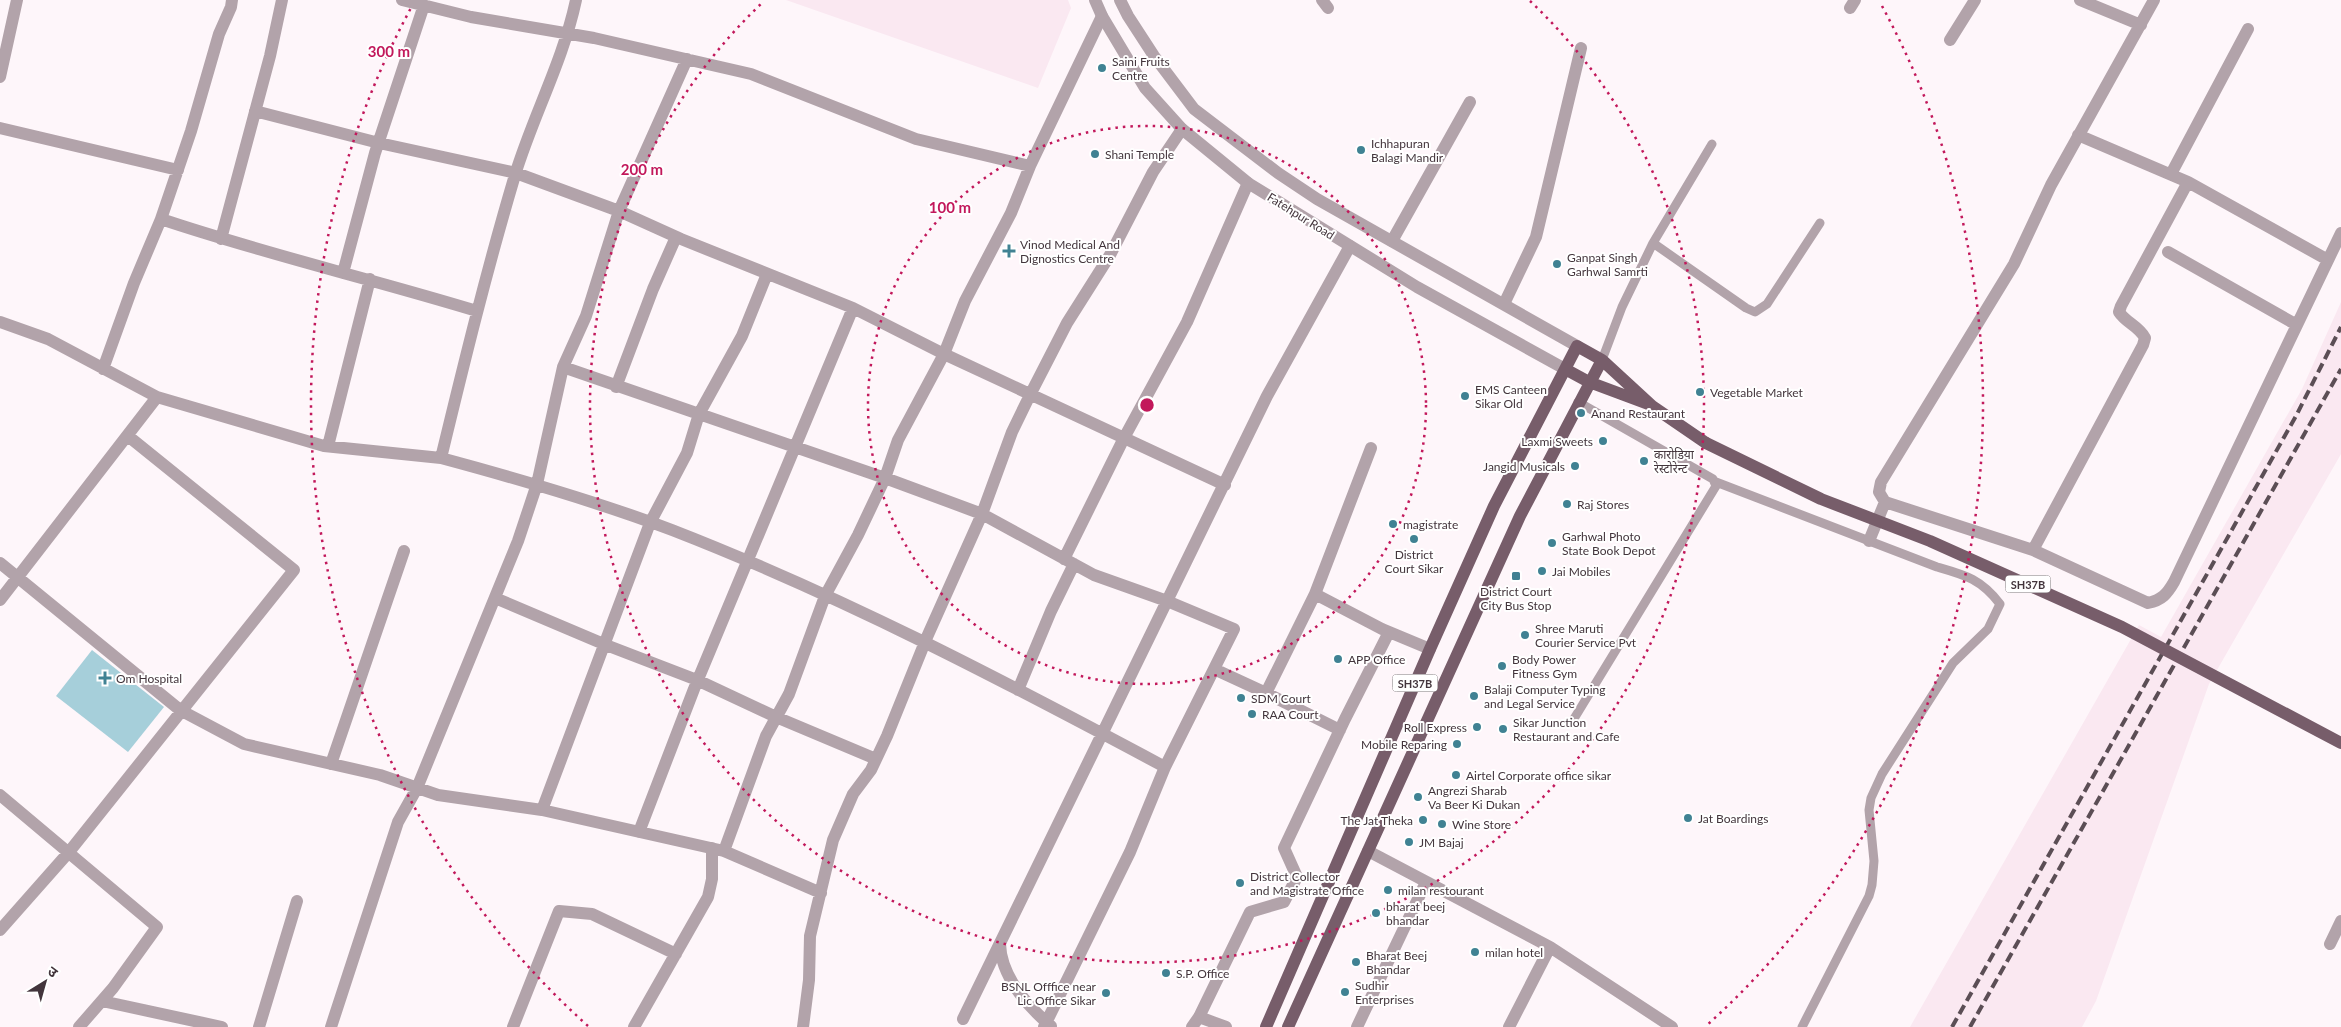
<svg xmlns="http://www.w3.org/2000/svg" width="2341" height="1027" font-family="Lato,'Noto Sans Devanagari',sans-serif">
	<style>
		.built { fill: #fae8f1 }
		.building { fill: #a6cfda }
		.lines { fill: none; stroke-linecap: round; stroke-linejoin: round }
		.service { stroke: #b2a3aa; stroke-width: 9 }
		.minor { stroke: #b2a3aa; stroke-width: 12 }
		.tertiary { stroke: #b2a3aa; stroke-width: 12 }
		.primary { stroke: #775d6a; stroke-width: 12 }
		.rail { stroke: #5b4e55; stroke-width: 4; stroke-dasharray: 10 5; stroke-linecap: butt }
		.primary-bridge { stroke: #775d6a; stroke-width: 12 }
		.ring { fill: none; stroke: #c2185b; stroke-width: 2.5; stroke-dasharray: 2.5 5 }
		.poi-dot { fill: #408293; stroke: #fff; stroke-width: 2 }
		.labels { text-anchor: middle; dominant-baseline: central; stroke-width: 4; stroke-linejoin: round; paint-order: stroke }
		.shield { fill: #fff; stroke: #7b7276; stroke-width: 1 }
		.shield-label { font-size: 11px; font-weight: bold; fill: #43353c }
		.poi-label { font-size: 12px; fill: #43353c; stroke: #fff; text-anchor: start }
		.street-label { font-size: 12px; fill: #43353c; stroke: #fff }
		.centre { fill: #c2185b; stroke: #fff; stroke-width: 2.5 }
		.ring-label { font-size: 15px; text-anchor: middle; font-weight: bold; fill: #c2185b; stroke: #fff; stroke-width: 4; stroke-linejoin: round; paint-order: stroke }
	</style>
	<rect width="100%" height="100%" fill="#fef6fa"/>
	<path class="built" d="M786 0H1068L1071 8 1038 88Z
		M2341 302V454L2209 684 2096 1001 2082 1027H1910L2139 625 2161 637 2302 389Z"/>
	<path class="building" d="M92 650 164 707 128 752 56 696Z"/>
	<g class="lines">
		<path class="service" d="M1653 243 1746 308 1755 312 1767 304 1820 223
			M1602 360 1622 307 1653 243 1712 144
			M1716 482 1937 567C1965 575 1981 579 2000 604L1988 629 1953 663 1882 774 1871 798 1869 810 1874 861 1872 885 1869 896 1802 1027
			M1572 722 1716 486 1713 479 1578 402"/>
		<path class="minor" d="M402 0 471 17 594 38 751 74 916 139 1030 166
			M1322 0 1328 8
			M2080 0 2141 25
			M2154 0 2051 185 2014 264 1881 482 1879 492 1885 502 2033 550 2148 603C2162 600 2167 594 2174 582L2341 233
			M1850 8 1855 0
			M1950 40 1975 0
			M0 77 17 0
			M255 111 379 143 516 173 619 211 681 239 853 308 944 354 1225 485
			M0 128 178 170
			M2078 135 2188 182 2328 260
			M2171 174 2248 29
			M161 219C265 254 372 279 477 311
			M221 239 270 56 282 0
			M1392 241 1470 102
			M2168 252 2297 325
			M343 273 375 153 424 5
			M1504 304 1536 237 1581 48
			M0 322 48 339 157 397 324 446 441 458C464 363 487 269 515 175 533 116 563 61 576 0
			M563 367 885 478 982 514 1094 575 1167 601 1234 629 1165 767 1130 852 1044 1027
			M103 369 134 283 161 219 191 131 219 34 231 7 232 0
			M616 387 653 289 676 237
			M328 446 370 279
			M441 458C519 479 596 501 672 530 842 596 1004 681 1165 767
			M1869 541 1885 502
			M2033 550 2143 345 2145 338C2139 326 2126 323 2119 312L2121 306 2188 182
			M1064 559 1124 438 1187 322 1248 183
			M0 563 180 710 244 744 380 775 438 795 542 810 724 851 821 893
			M1315 594 1371 448
			M495 598 606 645 697 680 776 717 876 759
			M0 600 157 397
			M1214 669 1266 693 1315 594 1382 629 1430 649
			M1018 690 1051 611 1074 564
			M1266 693 1340 730
			M331 764 404 551
			M0 795 157 927 113 988 79 1027
			M542 810 650 523 687 453 699 414 742 336 767 274
			M639 832 694 689 853 308
			M724 851 766 736 789 694 825 596 858 535 885 478 898 440 944 354 965 301 1011 213 1030 166 1102 16
			M1368 851 1550 947 1672 1027
			M0 930 69 852 294 570 128 436
			M1000 944C1001 976 1027 1006 1051 1026
			M2330 944 2341 921
			M102 1001 222 1027
			M1199 1017 1226 1027
			M963 1019 1267 396 1350 246
			M259 1027 297 901
			M331 1027 398 822 417 788 518 541 537 484 563 367 586 316 619 211 687 59
			M513 1027 559 911 592 914 676 954
			M634 1027 708 897 712 879V848
			M803 1027 809 980 810 936 833 840 853 794 871 770 887 736 927 637 982 514 1012 432 1030 395 1067 323 1110 255 1153 172 1182 129
			M1192 1027 1199 1017 1250 912 1284 902 1297 877 1284 848 1345 719 1389 632
			M1357 1027 1426 882
			M1509 1027 1550 947"/>
		<path class="tertiary" d="M1095 0 1102 16 1145 88 1182 129 1248 183 1417 287 1565 369
			M1120 0 1128 16 1154 56 1194 109 1278 173 1317 199 1577 346"/>
		<path class="primary" d="M1565 369 1589 382 1648 404
			M1266 1027 1430 649 1494 506 1577 346 1602 360 1652 406 1706 443
			M1288 1027 1520 516 1602 360"/>
		<path class="rail" d="M1952 1027 2296 416 2341 327
			M1970 1027 2341 369"/>
		<path class="primary-bridge" d="M1706 443 1821 499 1930 541 2122 627 2341 743"/>
	</g>
	<g class="ring">
		<circle cx="1147" cy="405" r="279"/>
		<path d="M1530 1A557 557 0 1 1 764 1"/>
		<path d="M588 1026A836 836 0 0 1 412 6M1882 6A836 836 0 0 1 1706 1026"/>
	</g>
	<g class="poi-dot">
		<circle cx="1102" cy="68" r="5"/>
		<circle cx="1361" cy="150" r="5"/>
		<circle cx="1095" cy="154" r="5"/>
		<path d="M1006.5 243.5h5v5h5v5h-5v5h-5v-5h-5v-5h5z"/>
		<circle cx="1557" cy="264" r="5"/>
		<circle cx="1700" cy="392" r="5"/>
		<circle cx="1465" cy="396" r="5"/>
		<circle cx="1581" cy="413" r="5"/>
		<circle cx="1603" cy="441" r="5"/>
		<circle cx="1644" cy="461" r="5"/>
		<circle cx="1575" cy="466" r="5"/>
		<circle cx="1567" cy="504" r="5"/>
		<circle cx="1393" cy="524" r="5"/>
		<circle cx="1414" cy="539" r="5"/>
		<circle cx="1552" cy="543" r="5"/>
		<circle cx="1542" cy="571" r="5"/>
		<rect x="1511" y="571" width="10" height="10" rx="2.5"/>
		<circle cx="1525" cy="635" r="5"/>
		<circle cx="1338" cy="659" r="5"/>
		<circle cx="1502" cy="666" r="5"/>
		<path d="M102.5 670.5h5v5h5v5h-5v5h-5v-5h-5v-5h5z"/>
		<circle cx="1474" cy="696" r="5"/>
		<circle cx="1241" cy="698" r="5"/>
		<circle cx="1252" cy="714" r="5"/>
		<circle cx="1477" cy="727" r="5"/>
		<circle cx="1503" cy="729" r="5"/>
		<circle cx="1457" cy="744" r="5"/>
		<circle cx="1456" cy="775" r="5"/>
		<circle cx="1418" cy="797" r="5"/>
		<circle cx="1688" cy="818" r="5"/>
		<circle cx="1423" cy="820" r="5"/>
		<circle cx="1442" cy="824" r="5"/>
		<circle cx="1409" cy="842" r="5"/>
		<circle cx="1240" cy="883" r="5"/>
		<circle cx="1388" cy="890" r="5"/>
		<circle cx="1376" cy="913" r="5"/>
		<circle cx="1475" cy="952" r="5"/>
		<circle cx="1356" cy="962" r="5"/>
		<circle cx="1166" cy="973" r="5"/>
		<circle cx="1345" cy="992" r="5"/>
		<circle cx="1106" cy="993" r="5"/>
	</g>
	<g class="labels">
		<g class="shield">
			<rect x="2005.5" y="575.5" width="45" height="17" rx="4"/>
			<rect x="1392.5" y="674.5" width="45" height="17" rx="4"/>
		</g>
		<g class="shield-label">
			<text x="2028" y="584">SH37B</text>
			<text x="1415" y="683">SH37B</text>
		</g>
		<g class="poi-label">
			<text x="1112" y="61">Saini Fruits<tspan x="1112" dy="14">Centre</tspan></text>
			<text x="1371" y="143">Ichhapuran<tspan x="1371" dy="14">Balagi Mandir</tspan></text>
			<text x="1105" y="154">Shani Temple</text>
			<text x="1020" y="244">Vinod Medical And<tspan x="1020" dy="14">Dignostics Centre</tspan></text>
			<text x="1567" y="257">Ganpat Singh<tspan x="1567" dy="14">Garhwal Samrti</tspan></text>
			<text x="1475" y="389">EMS Canteen<tspan x="1475" dy="14">Sikar Old</tspan></text>
			<text x="1710" y="392">Vegetable Market</text>
			<text x="1591" y="413">Anand Restaurant</text>
			<text x="1593" y="441" text-anchor="end">Laxmi Sweets</text>
			<text x="1654" y="454">कारोडिया<tspan x="1654" dy="14">रेस्टोरेन्ट</tspan></text>
			<text x="1565" y="466" text-anchor="end">Jangid Musicals</text>
			<text x="1577" y="504">Raj Stores</text>
			<text x="1403" y="524">magistrate</text>
			<text x="1562" y="536">Garhwal Photo<tspan x="1562" dy="14">State Book Depot</tspan></text>
			<text x="1414" y="554" text-anchor="middle">District<tspan x="1414" dy="14">Court Sikar</tspan></text>
			<text x="1552" y="571">Jai Mobiles</text>
			<text x="1516" y="591" text-anchor="middle">District Court<tspan x="1516" dy="14">City Bus Stop</tspan></text>
			<text x="1535" y="628">Shree Maruti<tspan x="1535" dy="14">Courier Service Pvt</tspan></text>
			<text x="1348" y="659">APP Office</text>
			<text x="1512" y="659">Body Power<tspan x="1512" dy="14">Fitness Gym</tspan></text>
			<text x="116" y="678">Om Hospital</text>
			<text x="1484" y="689">Balaji Computer Typing<tspan x="1484" dy="14">and Legal Service</tspan></text>
			<text x="1251" y="698">SDM Court</text>
			<text x="1262" y="714">RAA Court</text>
			<text x="1513" y="722">Sikar Junction<tspan x="1513" dy="14">Restaurant and Cafe</tspan></text>
			<text x="1467" y="727" text-anchor="end">Roll Express</text>
			<text x="1447" y="744" text-anchor="end">Mobile Reparing</text>
			<text x="1466" y="775">Airtel Corporate office sikar</text>
			<text x="1428" y="790">Angrezi Sharab<tspan x="1428" dy="14">Va Beer Ki Dukan</tspan></text>
			<text x="1698" y="818">Jat Boardings</text>
			<text x="1413" y="820" text-anchor="end">The Jat Theka</text>
			<text x="1452" y="824">Wine Store</text>
			<text x="1419" y="842">JM Bajaj</text>
			<text x="1250" y="876">District Collector<tspan x="1250" dy="14">and Magistrate Office</tspan></text>
			<text x="1398" y="890">milan restourant</text>
			<text x="1386" y="906">bharat beej<tspan x="1386" dy="14">bhandar</tspan></text>
			<text x="1485" y="952">milan hotel</text>
			<text x="1366" y="955">Bharat Beej<tspan x="1366" dy="14">Bhandar</tspan></text>
			<text x="1176" y="973">S.P. Office</text>
			<text x="1355" y="985">Sudhir<tspan x="1355" dy="14">Enterprises</tspan></text>
			<text x="1096" y="986" text-anchor="end">BSNL Offfice near<tspan x="1096" dy="14">Lic Office Sikar</tspan></text>
		</g>
		<g class="street-label">
			<text transform="translate(1301 216) rotate(32)">Fatehpur Road</text>
		</g>
	</g>
	<circle cx="1147" cy="405" r="8" class="centre"/>
	<g class="ring-label">
		<text x="389" y="57">300 m</text>
		<text x="642" y="175">200 m</text>
		<text x="950" y="213">100 m</text>
	</g>
	<g transform="translate(45 982) rotate(37)" stroke="#ffffff" stroke-width="4" paint-order="stroke">
	<path d="M0-4L9 19L0 12L-9 19Z" fill="#43353c"/>
	<text y="-8" font-size="14" font-weight="bold" text-anchor="middle" fill="#43353c">उ</text>
	</g>
</svg>
